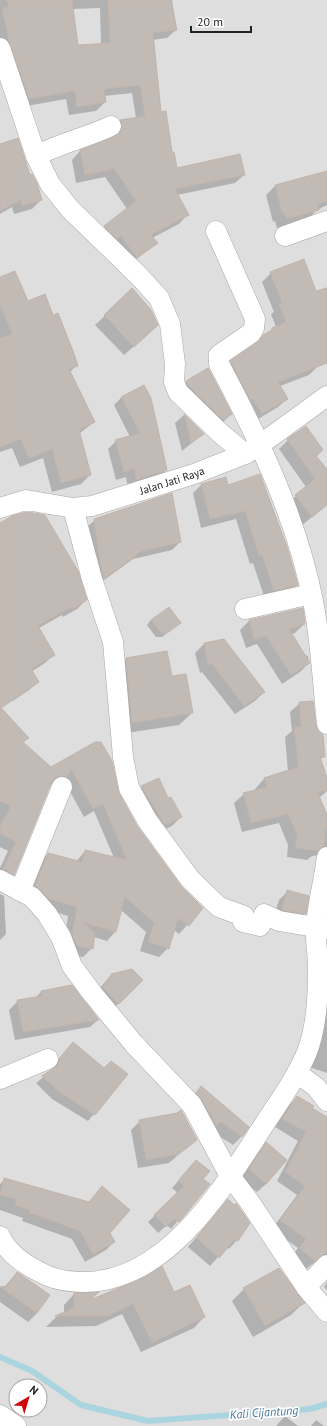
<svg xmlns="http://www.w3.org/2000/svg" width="327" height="1426" font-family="'PT Sans',sans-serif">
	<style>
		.residential { fill: #dfdede; fill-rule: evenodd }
		.shadow { fill: #0003; fill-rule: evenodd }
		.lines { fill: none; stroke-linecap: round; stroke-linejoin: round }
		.stream { stroke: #aad4de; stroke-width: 6 }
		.building { fill: #c2bab4; stroke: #c3b4aa }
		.minor-casing { stroke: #a8a8a8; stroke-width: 21 }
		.minor { stroke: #fff; stroke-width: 20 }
		.labels { text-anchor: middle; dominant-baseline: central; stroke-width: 3.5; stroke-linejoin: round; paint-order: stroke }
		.street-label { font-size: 11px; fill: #212121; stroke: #fff }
		.water-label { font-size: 12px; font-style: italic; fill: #4878a1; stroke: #fff }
	</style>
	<rect width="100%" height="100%" fill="#f1eee8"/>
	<path class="residential" d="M0 0H327V1426H0ZM16 1386H40V1410H16Z"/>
	<path class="shadow" d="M0 0H172L176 30 167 38 152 40 161 113 176 169 244 175 235 183 177 195 187 215 179 224 152 238 156 243 128 266 96 235 127 209 105 177 76 183 72 160 80 151 114 137 112 130 121 121 136 118 132 93 104 96 105 102 96 111 69 115 66 99 21 107 0 51ZM100 8 101 44 77 46 72 9Z
		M0 145 30 176 41 200 32 209 14 214 12 207 0 214Z
		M326 172 327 205 317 210 309 218 277 228 275 221 273 222 266 195 275 186Z
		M271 273 316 292 327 288V349L318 366 309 375 280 386 287 399 278 407 253 422 222 371 276 327 271 314 274 312 262 282Z
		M0 278 27 302 53 316 77 365 70 372 94 422 79 434 90 475 81 484 52 492 43 458 20 467 12 448 0 452Z
		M132 290 148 334 124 355 95 325Z
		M187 382 231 414 222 423 178 391Z
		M122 397 166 470 158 478 128 488 126 477 116 480 108 449 116 441 130 437 114 405Z
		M184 415 203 434 182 451 175 423Z
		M288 440 322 450 316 457 327 471V505L302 525 287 504 306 487 279 449Z
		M259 475 297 585 288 594 265 599 253 563 250 564 236 519 201 528 193 493 201 485 227 486Z
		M95 520 180 542 172 550 133 559 96 586 86 528Z
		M0 527 86 600 77 609 63 617 62 615 39 628 54 654 45 663 31 672 38 682 29 690 13 701 0 682Z
		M302 609 304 624 295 633 291 634 305 655 308 656 309 663 300 672 282 684 257 644 246 648 240 630 249 621Z
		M151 620 180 623 162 637H156L147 625Z
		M204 644 264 692 255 701 235 714 202 672 200 673 195 653Z
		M126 659 171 677 192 713 179 725 120 734 114 672Z
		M300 703 315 726 324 756 320 760 327 781V791L319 798 327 818V861L319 855 312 856 307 860 287 857 288 845 279 823 242 832 234 803 244 794 256 791 255 789 264 779 288 771 285 737 292 731 290 712Z
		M0 706 27 737 22 743 50 768 95 743 118 794 136 826 180 887 202 908 179 934 174 930 168 948 159 957 140 951 146 932 121 910 115 932 107 941 94 937 92 948 83 957 68 955 64 944 68 916 40 907 27 894 39 863 48 854 76 862 85 851 114 858 94 811 84 817 63 779 57 785 51 784 13 874 5 883 0 880V868L8 851 0 847Z
		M142 787 167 800 181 817 172 826 156 834 133 796Z
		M288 891 305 913 296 922 273 918 279 900Z
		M0 894 4 896 6 934 0 940Z
		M111 975 142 980 110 1012 93 996Z
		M41 992 83 1007 98 1020 90 1027 15 1040 9 1010 18 1001 35 998Z
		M327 1004V1073L309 1067 321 1009Z
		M67 1050 94 1114 88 1121 52 1099 36 1083 51 1071 53 1067Z
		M201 1088 241 1137 233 1145 211 1131 192 1096Z
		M296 1099 327 1118V1267L315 1262 306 1269 291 1258 298 1248 272 1229 297 1195 277 1181 298 1141 275 1127 287 1107Z
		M140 1121 196 1139 169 1163 138 1168 131 1130Z
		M266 1144V1184L257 1192 240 1179 258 1152Z
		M190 1168 209 1184 171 1229 167 1225 158 1233 148 1222 178 1193 172 1188Z
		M4 1180 109 1233 114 1242 106 1250 85 1262 72 1239 22 1221 23 1218 0 1210V1184Z
		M228 1200 237 1240 229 1249 227 1247 210 1266 188 1247Z
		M17 1273 49 1295 37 1313 28 1322 0 1302V1287H4Z
		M327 1282V1290L324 1287Z
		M244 1289 303 1303 291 1315 253 1337 232 1301Z
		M74 1294 86 1303 174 1294 204 1317 194 1328 141 1352 122 1314 96 1326 46 1327 56 1317 64 1314V1305Z
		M285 1416 298 1426H276Z
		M316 1420 324 1426H311Z"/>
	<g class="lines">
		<path class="stream" d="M0 1357 32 1371 81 1405 148 1421 310 1409 327 1404"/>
	</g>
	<path class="building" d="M6 0H72L78 45 110 43 108 0H171L177 30 153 33 161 112 166 111 172 152H174L177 168 240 154 245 175 175 189 189 215 151 235 158 243 137 258 121 236 117 239 104 226 136 201 114 169 85 175 80 150 116 136 122 128 120 120 145 116 140 85 104 89 106 102 77 107 75 91 29 99 9 42 2 8 9 7Z
		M18 138 30 175 32 174 37 183 42 200 22 206 21 200 0 211V144Z
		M327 171V201L317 204 319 210 286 219 284 213H282L275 185Z
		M304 259 316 291 327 288V363L278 382 288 399 262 414 253 399 251 401 230 361 258 342 263 335 272 330V328L286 322 279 304 282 303 270 272Z
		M15 271 28 301 45 294 53 315 58 313 73 351 78 366 69 369 95 422 79 430 91 475 61 483 52 449 29 459 21 439 0 447V338L12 334 0 305V277Z
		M132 288 151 310 158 325 134 347 104 315Z
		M208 368 232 414 223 420 188 385 186 381Z
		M144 385 151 398 167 470 136 480 134 469 124 472 115 440 140 433 121 397Z
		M184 414 204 434 191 443Z
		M306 426 323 450 316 456 327 469V505L312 517 295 495 315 479 287 439Z
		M260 474 287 547 298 585 274 591 262 555 259 556 245 511 210 519 201 484 226 477 228 485Z
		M172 493 181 542 142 551 104 579 100 563 94 519Z
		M27 512 45 515 78 571 87 600 73 609 71 607 38 626 55 655 31 669 39 682 1 708 29 738 23 742 51 767 95 742H101L112 761 119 793 137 826 181 886 203 908 189 926 178 918 169 949 148 942 154 923 125 897 116 932 84 923 95 933 93 949 77 946 72 934 77 907 49 899 35 885 48 853 82 862 85 850 127 860 103 804 93 809 71 769 67 777 60 776 55 778 51 783 14 875 3 869 16 842 0 833V826L11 806 0 801V523L12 516Z
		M169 607 181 623 167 633H161L151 620Z
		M303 608 305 624 289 629 310 663 291 675 266 636 254 639 249 620Z
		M224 639 265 692 244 706 212 664 208 665 204 643Z
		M167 651 172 676 186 674 193 713 132 723 126 658Z
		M313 701 316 725 318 731 323 735 325 757H320L327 778V790L318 793 327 815V822L324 846 318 851 295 848 297 835 288 814 251 823 243 793 267 787 264 778 298 767 294 727 301 726 299 702Z
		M159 778 168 798 171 797 182 817 165 825 141 786Z
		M287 890 309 896 306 914 282 910Z
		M132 969 143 980 119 1004 102 987 111 977V974Z
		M72 985 85 1002V1005L86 1003 99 1020 23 1032 17 1000 42 996 41 991Z
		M73 1042 104 1068 111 1061 128 1074 95 1115 59 1092 42 1076 57 1066 59 1059Z
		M201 1086 249 1127 242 1137 221 1122 216 1125 202 1100 196 1093Z
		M297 1096 314 1106 312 1108 327 1117V1252L315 1261 299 1248 306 1239 280 1220 305 1186 285 1172 306 1132 282 1119Z
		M181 1110 197 1140 179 1154 146 1160 139 1120 177 1113Z
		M266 1142 287 1160 266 1184 249 1169Z
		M196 1160 210 1171 203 1179 210 1184 179 1222 174 1219 166 1227 154 1215 184 1186 178 1181Z
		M4 1178 89 1202 102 1186 130 1210 110 1233 115 1242 93 1254 80 1231 30 1213V1210L15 1205 16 1199 0 1195Z
		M228 1199 234 1205 236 1203 250 1223 238 1241 235 1239 219 1258 196 1238Z
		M162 1266 174 1292 190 1285 205 1317 152 1343 133 1304 108 1316H55L74 1308V1293L99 1292 90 1300 145 1277Z
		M279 1268 305 1303 265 1326 243 1288Z
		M17 1272 50 1295 37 1313 0 1287 7 1286Z"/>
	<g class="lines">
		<defs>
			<g id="minor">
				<path d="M0 48 36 156 50 184 70 209 139 276 159 298 170 324 175 364 174 382 178 392 219 432 245 454"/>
				<path d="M36 156C60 143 86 138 111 126"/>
				<path d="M216 231 255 319 254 328 251 333 219 355V364C260 441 298 521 314 606 321 645 323 685 327 724"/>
				<path d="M285 236 327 221"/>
				<path id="s1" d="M0 508 26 500 73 508 92 506 194 474 245 454 261 444 327 396"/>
				<path d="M73 508 92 579 113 642 123 757 129 788 147 820 190 879 219 907 244 916 243 922 260 926 264 914 279 921 327 929"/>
				<path d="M245 609 311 594"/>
				<path d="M0 880 32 897 47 914 61 937 72 966 92 993 134 1044 192 1105 230 1176 249 1201 306 1287 327 1312"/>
				<path d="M20 891 62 787"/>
				<path d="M297 1073 316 1087 327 1101"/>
				<path d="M0 1079 48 1059"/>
				<path d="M0 1236C9 1256 29 1267 48 1276 60 1281 72 1282 85 1282 165 1281 220 1193 258 1134 275 1107 295 1081 307 1052 317 1026 318 995 318 967 318 954 315 940 316 926 318 903 324 880 327 857"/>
				<path d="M306 1287 327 1265"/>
				<path d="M0 1415 16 1426"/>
			</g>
		</defs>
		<use href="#minor" class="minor-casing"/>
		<use href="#minor" class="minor"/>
	</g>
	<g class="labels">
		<g class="street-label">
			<text stroke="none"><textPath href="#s1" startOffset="178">Jalan Jati Raya</textPath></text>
		</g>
		<g class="water-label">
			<text transform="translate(264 1412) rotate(-4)">Kali Cijantung</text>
		</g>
	</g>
	<g transform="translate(28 1398) rotate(38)"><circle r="19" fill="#ffffff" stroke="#a6a6a6"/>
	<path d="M0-3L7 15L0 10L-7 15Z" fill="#cf040c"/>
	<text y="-6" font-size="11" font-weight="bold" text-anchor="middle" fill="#212121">N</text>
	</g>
	<path d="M191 26v6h60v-6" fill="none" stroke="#212121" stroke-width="2"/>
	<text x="197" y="26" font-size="12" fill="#212121" stroke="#ffffff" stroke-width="3" paint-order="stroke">20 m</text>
</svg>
